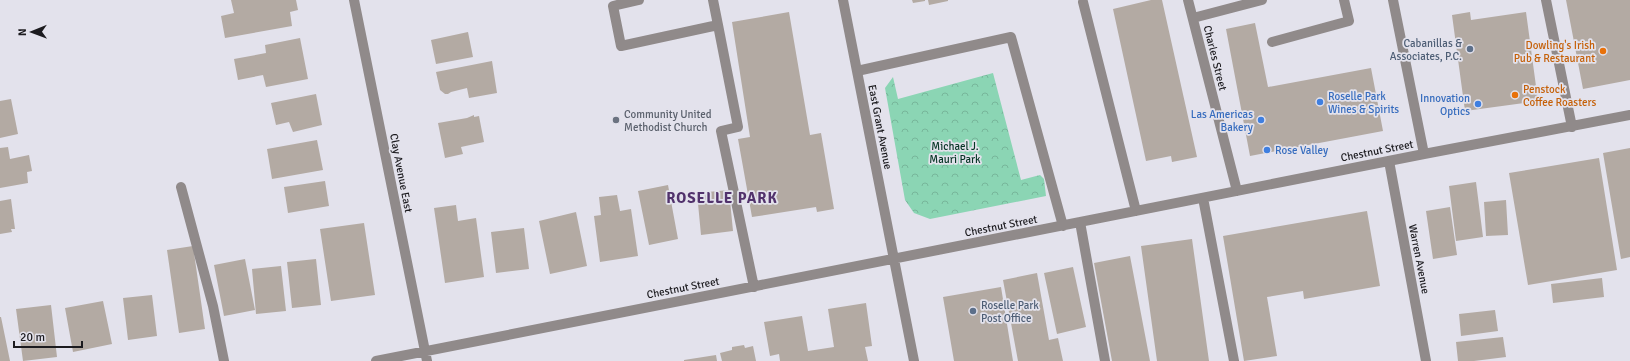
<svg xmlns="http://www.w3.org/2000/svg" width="1630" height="361" font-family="Signika,sans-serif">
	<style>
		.forest { fill: url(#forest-crowns) }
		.building { fill: #b3aaa3 }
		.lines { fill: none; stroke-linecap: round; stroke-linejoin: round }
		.minor { stroke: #908a8a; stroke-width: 10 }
		.service-dot { fill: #5c6f8a; stroke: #e3e2ec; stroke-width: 1.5 }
		.food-dot { fill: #e8710a; stroke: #e3e2ec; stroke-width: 1.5 }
		.shop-dot { fill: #3f7fe0; stroke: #e3e2ec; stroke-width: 1.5 }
		.worship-dot { fill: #6b7280; stroke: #e3e2ec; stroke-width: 1.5 }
		.labels { text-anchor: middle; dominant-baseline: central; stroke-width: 3.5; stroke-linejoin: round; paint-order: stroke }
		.service-label { font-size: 11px; fill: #4e5e75; stroke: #e3e2ec; text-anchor: end }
		.food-label { font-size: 11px; fill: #c56008; stroke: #e3e2ec; text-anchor: end }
		.street-label { font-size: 11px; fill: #1c1b1f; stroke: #e3e2ec }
		.shop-label { font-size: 11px; fill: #366cbe; stroke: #e3e2ec; text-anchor: start }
		.worship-label { font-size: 11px; fill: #5b616d; stroke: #e3e2ec; text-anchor: start }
		.park-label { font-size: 11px; fill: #063525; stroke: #e3e2ec }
		.district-label { font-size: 15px; font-weight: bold; letter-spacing: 1px; fill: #51326c; stroke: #e3e2ec }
	</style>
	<defs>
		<pattern id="forest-crowns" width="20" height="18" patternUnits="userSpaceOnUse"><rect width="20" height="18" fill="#8bd5b4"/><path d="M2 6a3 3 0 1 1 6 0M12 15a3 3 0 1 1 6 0" fill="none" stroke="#77b69a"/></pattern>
	</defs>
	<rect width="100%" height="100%" fill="#e3e2ec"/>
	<path class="forest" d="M993 73 1021 180 1040 175 1044 179 1046 196 930 219 914 213 905 200 885 88 893 77 898 99Z"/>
	<path class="building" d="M231 0H296L298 10 290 12 292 26 225 38 221 16 234 13Z
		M912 0H925V1L913 3Z
		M928 0H948V1L929 5Z
		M1151 0H1162L1197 157 1172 162 1171 156 1146 161 1113 9Z
		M1566 0H1630V80L1583 89Z
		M789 12 810 135 821 133 834 209 817 212 816 207 752 217 738 139 750 137 732 22Z
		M1470 12 1471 20 1526 12 1538 101 1465 111 1452 15Z
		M1255 23 1268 87 1371 68 1383 131 1250 156 1226 29Z
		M468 32 473 57 436 64 431 40Z
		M300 38 308 79 266 87 263 75 238 80 234 59 266 53 265 45Z
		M492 61 497 93 469 98 467 88 451 92 448 94H445L440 90 436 72Z
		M316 94 322 125 293 132 289 122 276 125 271 103Z
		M11 99 18 134 0 138V101Z
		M474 115V117L479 116 484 142 461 147 463 154 445 158 438 123 467 118Z
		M317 140 323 170 272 179 267 149Z
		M8 147 10 159 29 155 32 171 27 172 28 183 0 188V148Z
		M1630 148V257L1621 259 1603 153Z
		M1599 158 1617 270 1528 285 1509 173Z
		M325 181 329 206 288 213 284 187Z
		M1476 182 1483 237 1456 241 1449 186Z
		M668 185 678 239 649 245 638 191Z
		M729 190 733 231 701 235 697 193Z
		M617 195 620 211 631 209 638 256 600 262 594 216 601 215 599 197Z
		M11 199 15 229H11L12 232 0 234V201Z
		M1506 200 1508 235 1486 236 1484 202Z
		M456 205 458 221 476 218 484 277 445 283 434 208Z
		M1450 207 1457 255 1433 259 1426 211Z
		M1367 211 1380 286 1304 299 1303 291 1267 297 1277 356 1244 361 1223 236Z
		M576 212 587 266 550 274 539 221Z
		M364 223 375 295 331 301 320 229Z
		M524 228 529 269 496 273 491 232Z
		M1192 239 1209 361H1157L1141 246Z
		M193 246 205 329 179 333 167 250Z
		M1130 256 1150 361H1112L1094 263Z
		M245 259 255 310 224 316 214 265Z
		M316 259 321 305 292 308 287 262Z
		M281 266 286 311 256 314 252 269Z
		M1073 267 1086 327 1057 334 1044 273Z
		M1037 273 1049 340 1058 338 1063 361H1018L1003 280Z
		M1602 278 1604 297 1553 303 1551 284Z
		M1001 287 1013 361H954L943 297Z
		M152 295 157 336 128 340 123 298Z
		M103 301 112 344 73 352 65 308Z
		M866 303 872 346 865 347 868 361H780L779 354 770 356 764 322 802 316 808 351 834 347 828 309Z
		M51 305 57 357 23 361 16 309Z
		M1495 310 1498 331 1461 336 1459 314Z
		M0 317H1L10 361H0Z
		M1503 337 1506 357 1474 361H1458L1456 342Z
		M744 345 745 348 753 346 756 361H722L720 353 732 350V347Z
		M716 355 717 361H684V360Z"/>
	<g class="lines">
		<path class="minor" d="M354 0 427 361
			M639 0 613 6 621 46 718 25 738 127 721 131 754 287
			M713 0 718 25
			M843 0 914 361
			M1188 0 1237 191
			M1393 0 1424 154
			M1546 0 1572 127
			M1083 2 1136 211
			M1193 18 1262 0
			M1272 42 1349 21 1344 0
			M857 71 1011 37 1063 226
			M1389 161 1426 361
			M181 187 213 306 224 361
			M1203 198 1234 361
			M1080 222 1105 361
			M376 361 1424 154 1630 115"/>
	</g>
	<g class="service-dot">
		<circle cx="1470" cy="49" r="4"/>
		<circle cx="973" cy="311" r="4"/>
	</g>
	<g class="food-dot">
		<circle cx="1603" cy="51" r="4"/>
		<circle cx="1515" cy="95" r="4"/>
	</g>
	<g class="shop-dot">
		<circle cx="1320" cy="102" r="4"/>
		<circle cx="1478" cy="104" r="4"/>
		<circle cx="1261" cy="120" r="4"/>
		<circle cx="1267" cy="150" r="4"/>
	</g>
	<circle class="worship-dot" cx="616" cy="120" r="4"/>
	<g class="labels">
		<g class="service-label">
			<text x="1462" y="43">Cabanillas &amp;<tspan x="1462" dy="13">Associates, P.C.</tspan></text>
			<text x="981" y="305" text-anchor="start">Roselle Park<tspan x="981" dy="13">Post Office</tspan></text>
		</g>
		<g class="food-label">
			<text x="1595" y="45">Dowling's Irish<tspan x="1595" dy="13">Pub &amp; Restaurant</tspan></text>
			<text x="1523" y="89" text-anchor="start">Penstock<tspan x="1523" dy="13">Coffee Roasters</tspan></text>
		</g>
		<g class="street-label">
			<text transform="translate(1215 58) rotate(76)">Charles Street</text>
			<text transform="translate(880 127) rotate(79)">East Grant Avenue</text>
			<text transform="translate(1377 151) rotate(-11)">Chestnut Street</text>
			<text transform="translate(401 173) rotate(79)">Clay Avenue East</text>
			<text transform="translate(1001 226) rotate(-11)">Chestnut Street</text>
			<text transform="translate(1419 259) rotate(79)">Warren Avenue</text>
			<text transform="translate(683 288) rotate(-11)">Chestnut Street</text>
		</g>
		<g class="shop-label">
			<text x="1328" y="96">Roselle Park<tspan x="1328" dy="13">Wines &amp; Spirits</tspan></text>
			<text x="1470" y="98" text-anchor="end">Innovation<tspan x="1470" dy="13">Optics</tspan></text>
			<text x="1253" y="114" text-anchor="end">Las Americas<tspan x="1253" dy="13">Bakery</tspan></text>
			<text x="1275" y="150">Rose Valley</text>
		</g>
		<g class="worship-label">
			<text x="624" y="114">Community United<tspan x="624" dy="13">Methodist Church</tspan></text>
		</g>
		<g class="park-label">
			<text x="955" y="146">Michael J.<tspan x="955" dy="13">Mauri Park</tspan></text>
		</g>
		<g class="district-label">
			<text x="722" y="198">ROSELLE PARK</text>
		</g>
	</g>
	<g transform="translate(32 32) rotate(269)" stroke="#e3e2ec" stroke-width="3" paint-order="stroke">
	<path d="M0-3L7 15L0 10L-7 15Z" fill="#1c1b1f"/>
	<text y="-6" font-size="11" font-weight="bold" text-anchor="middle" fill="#1c1b1f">N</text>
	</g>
	<path d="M14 341v6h68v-6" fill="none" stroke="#1c1b1f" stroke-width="2"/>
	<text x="20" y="341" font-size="12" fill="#1c1b1f" stroke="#e3e2ec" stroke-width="3" paint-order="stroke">20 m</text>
</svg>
